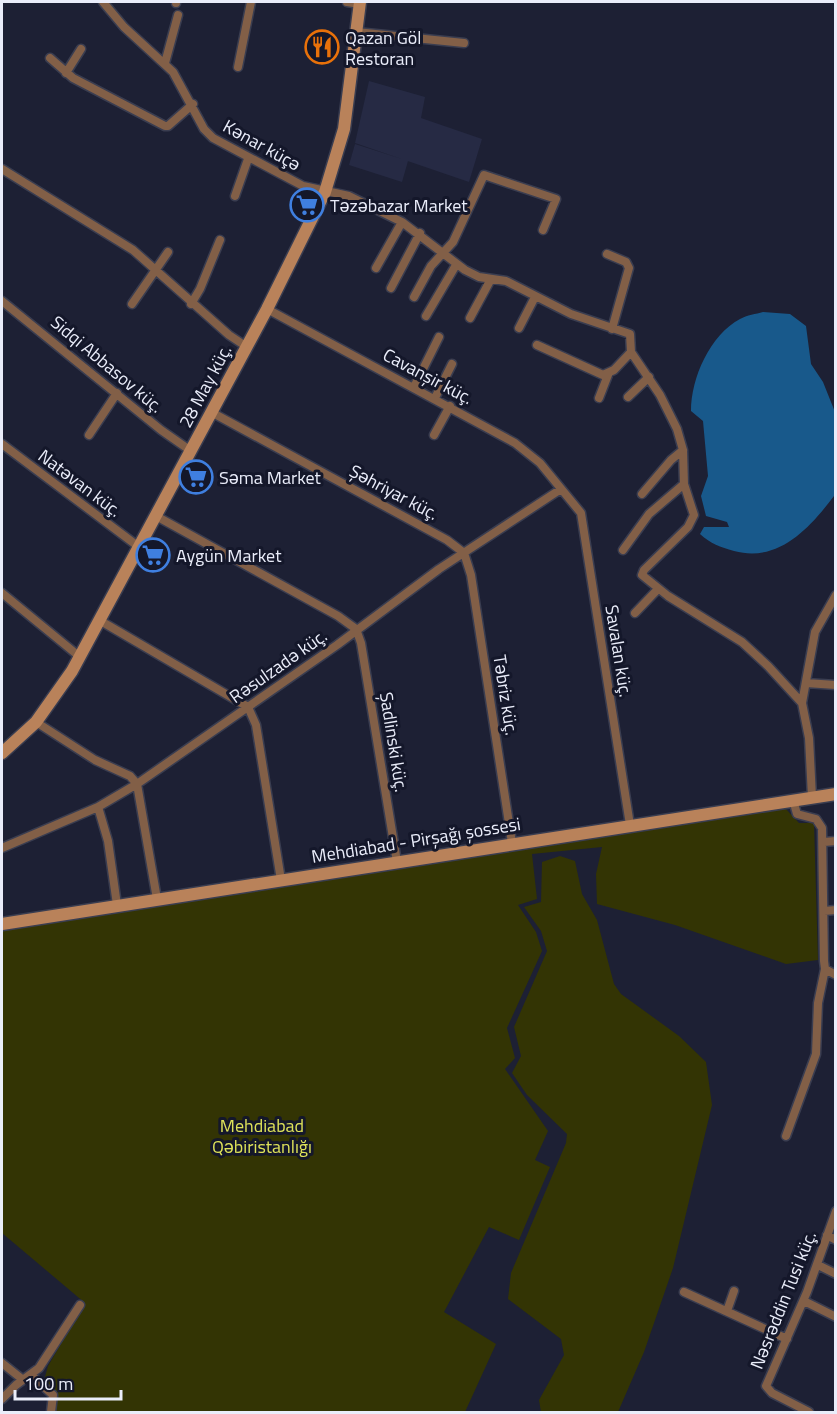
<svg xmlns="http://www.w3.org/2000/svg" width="837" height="1414" font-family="'Titillium Web',sans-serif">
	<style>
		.built { fill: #262a44 }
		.green { fill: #333404 }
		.water { fill: #18598b }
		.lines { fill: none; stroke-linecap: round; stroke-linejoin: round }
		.street-casing { stroke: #3a3d50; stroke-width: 11 }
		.secondary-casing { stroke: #3a3d50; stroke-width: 15 }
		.street { stroke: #825f47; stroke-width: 8 }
		.secondary { stroke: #b9825a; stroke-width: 12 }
		.labels { text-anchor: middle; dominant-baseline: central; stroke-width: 6; stroke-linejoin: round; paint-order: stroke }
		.poi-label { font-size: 18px; fill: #eaedfa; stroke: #14172a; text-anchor: start }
		.street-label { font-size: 18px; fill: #eaedfa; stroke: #14172a }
		.park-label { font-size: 18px; fill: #dfe359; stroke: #14172a }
	</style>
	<rect width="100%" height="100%" fill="#1d2034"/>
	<path class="built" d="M369 81 425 97 421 118 482 139 469 182 355 143Z
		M355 144 408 161 402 182 349 165Z"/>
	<path class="green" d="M785 808 799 823H814L818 960 786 964 675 925 597 904 596 874 602 847 532 854 537 899 518 905 536 932 542 951 507 1028 515 1058 505 1069 548 1131 535 1160 550 1167 519 1240 489 1227 444 1312 496 1344 465 1412H54L58 1393 43 1384 48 1366 85 1303 2 1233V930Z
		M560 856 575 861 582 894 597 920 614 984 621 994 679 1036 706 1062 712 1105 673 1268 644 1352 618 1412H541L539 1400 564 1355 561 1339 508 1299 511 1273 566 1143 567 1134 527 1095 512 1073 521 1056 514 1027 547 951 541 931 524 907 541 902 542 862Z"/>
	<path class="water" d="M763 312 790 314 806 326 811 364 823 382 835 412 834 496C809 529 778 563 734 551 720 547 711 544 700 534L704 527H729L727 522 706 516 701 496 708 476 703 421 691 411C691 378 710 335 740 319 747 315 756 314 763 312Z"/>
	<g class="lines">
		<defs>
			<path id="street" d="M103 2 124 27 173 72 204 129 213 138 303 186 349 196 402 222 465 270 479 277 506 281 571 314 630 334 631 352 660 395 677 429 683 450 684 484 694 515 688 527 644 570 642 575 668 596 742 642 768 666 802 703 809 738 812 797
				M347 2 360 4
				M176 3V2
				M356 32 464 43
				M50 58 73 78 165 126H168L193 104
				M165 63 178 15
				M238 67 251 2
				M66 73 81 49
				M2 169 133 250 229 335 247 347
				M235 196 248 159
				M607 254 626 262 629 268 612 329
				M376 268 402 222
				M391 288 420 233
				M414 297 431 266 453 242 484 175 556 199 543 230
				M2 301 161 430 191 451
				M132 304 168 252
				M191 304 200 289 220 240
				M267 309 515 443 540 463 581 513 630 825
				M426 316 456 265
				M470 318 491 279
				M519 328 535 297
				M537 345 603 375 614 370 631 352
				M414 387 439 337
				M628 397 649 377
				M435 398 452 364
				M599 398 608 375
				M211 412 447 540 464 553 471 575 512 843
				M89 435 117 393
				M434 435 450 406
				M2 444 139 547
				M642 494 671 460 683 450
				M156 516 338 616 356 629 361 643 397 862
				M623 550 649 514 684 484
				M2 593 80 657
				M635 613 658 589
				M99 620 248 707 256 725 281 880
				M806 683 836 685
				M802 703 815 632 836 595
				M36 722 95 760 130 776 137 784 157 899
				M793 800 797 814 816 819 822 828 824 961 825 969 836 975
				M98 807 108 841 117 905
				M824 842 836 841
				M2 848 98 807 137 784 337 645 439 569 561 489
				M824 911 836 910
				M786 1136 816 1054 818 1003 825 969
				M827 1235 836 1240
				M818 1265 836 1274
				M684 1292 787 1339
				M804 1301 836 1317
				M727 1311 734 1291
				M2 1363 22 1379
				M31 1375 53 1395 51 1412
				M2 1399 16 1385 39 1368 80 1305
				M809 1412 772 1393 766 1386 807 1292 836 1211"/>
			<path id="secondary" d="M2 753 36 722 72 671 267 309 325 192 344 129 360 2
				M2 924 836 794"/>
		</defs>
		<use href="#street" class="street-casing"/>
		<use href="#secondary" class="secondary-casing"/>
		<use href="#street" class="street"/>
		<use href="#secondary" class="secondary"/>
	</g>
	<defs>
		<symbol id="restaurant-ring" viewBox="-11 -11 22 22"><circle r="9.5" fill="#14172a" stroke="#e8710a" stroke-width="1.5"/><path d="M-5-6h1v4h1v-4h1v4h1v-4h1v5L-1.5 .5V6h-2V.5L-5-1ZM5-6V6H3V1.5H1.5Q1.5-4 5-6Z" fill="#e8710a"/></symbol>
		<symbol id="supermarket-ring" viewBox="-11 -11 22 22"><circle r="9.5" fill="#14172a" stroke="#3f7fe0" stroke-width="1.5"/><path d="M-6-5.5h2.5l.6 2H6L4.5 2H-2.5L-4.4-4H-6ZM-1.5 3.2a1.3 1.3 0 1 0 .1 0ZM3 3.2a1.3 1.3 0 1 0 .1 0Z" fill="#3f7fe0"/></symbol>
	</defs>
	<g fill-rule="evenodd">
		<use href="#restaurant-ring" x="303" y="28" width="38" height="38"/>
		<use href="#supermarket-ring" x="288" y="186" width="38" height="38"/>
		<use href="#supermarket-ring" x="177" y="458" width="38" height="38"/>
		<use href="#supermarket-ring" x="134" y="536" width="38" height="38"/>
	</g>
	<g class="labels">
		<g class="poi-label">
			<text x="345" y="37">Qazan Göl<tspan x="345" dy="21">Restoran</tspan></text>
			<text x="330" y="205">Təzəbazar Market</text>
			<text x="219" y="477">Səma Market</text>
			<text x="176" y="555">Aygün Market</text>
		</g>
		<g class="street-label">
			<text transform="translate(262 145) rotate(29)">Kənar küçə</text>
			<text transform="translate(107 364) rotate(40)">Sidqi Abbasov küç.</text>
			<text transform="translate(428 376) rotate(28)">Cavanşir küç.</text>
			<text transform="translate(205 386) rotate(-62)">28 May küç.</text>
			<text transform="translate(80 483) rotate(37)">Natəvan küç.</text>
			<text transform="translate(394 492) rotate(28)">Şəhriyar küç.</text>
			<text transform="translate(619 651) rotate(81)">Savalan küç.</text>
			<text transform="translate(278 666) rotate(-35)">Rəsulzadə küç.</text>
			<text transform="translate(506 695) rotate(81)">Təbriz küç.</text>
			<text transform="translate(394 742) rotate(81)">Şadlinski küç.</text>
			<text transform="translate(416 840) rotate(-9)">Mehdiabad - Pirşağı şossesi</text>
			<text transform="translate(783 1300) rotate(-68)">Nəsrəddin Tusi küç.</text>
		</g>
		<g class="park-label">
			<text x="262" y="1125">Mehdiabad<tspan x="262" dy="21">Qəbiristanlığı</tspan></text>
		</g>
	</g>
	<rect width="837" height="1414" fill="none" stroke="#eaedfa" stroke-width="6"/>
	<path d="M15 1390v9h106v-9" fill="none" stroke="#eaedfa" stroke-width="3"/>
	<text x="24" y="1390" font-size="18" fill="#eaedfa" stroke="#14172a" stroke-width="4.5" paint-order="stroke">100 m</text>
</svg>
